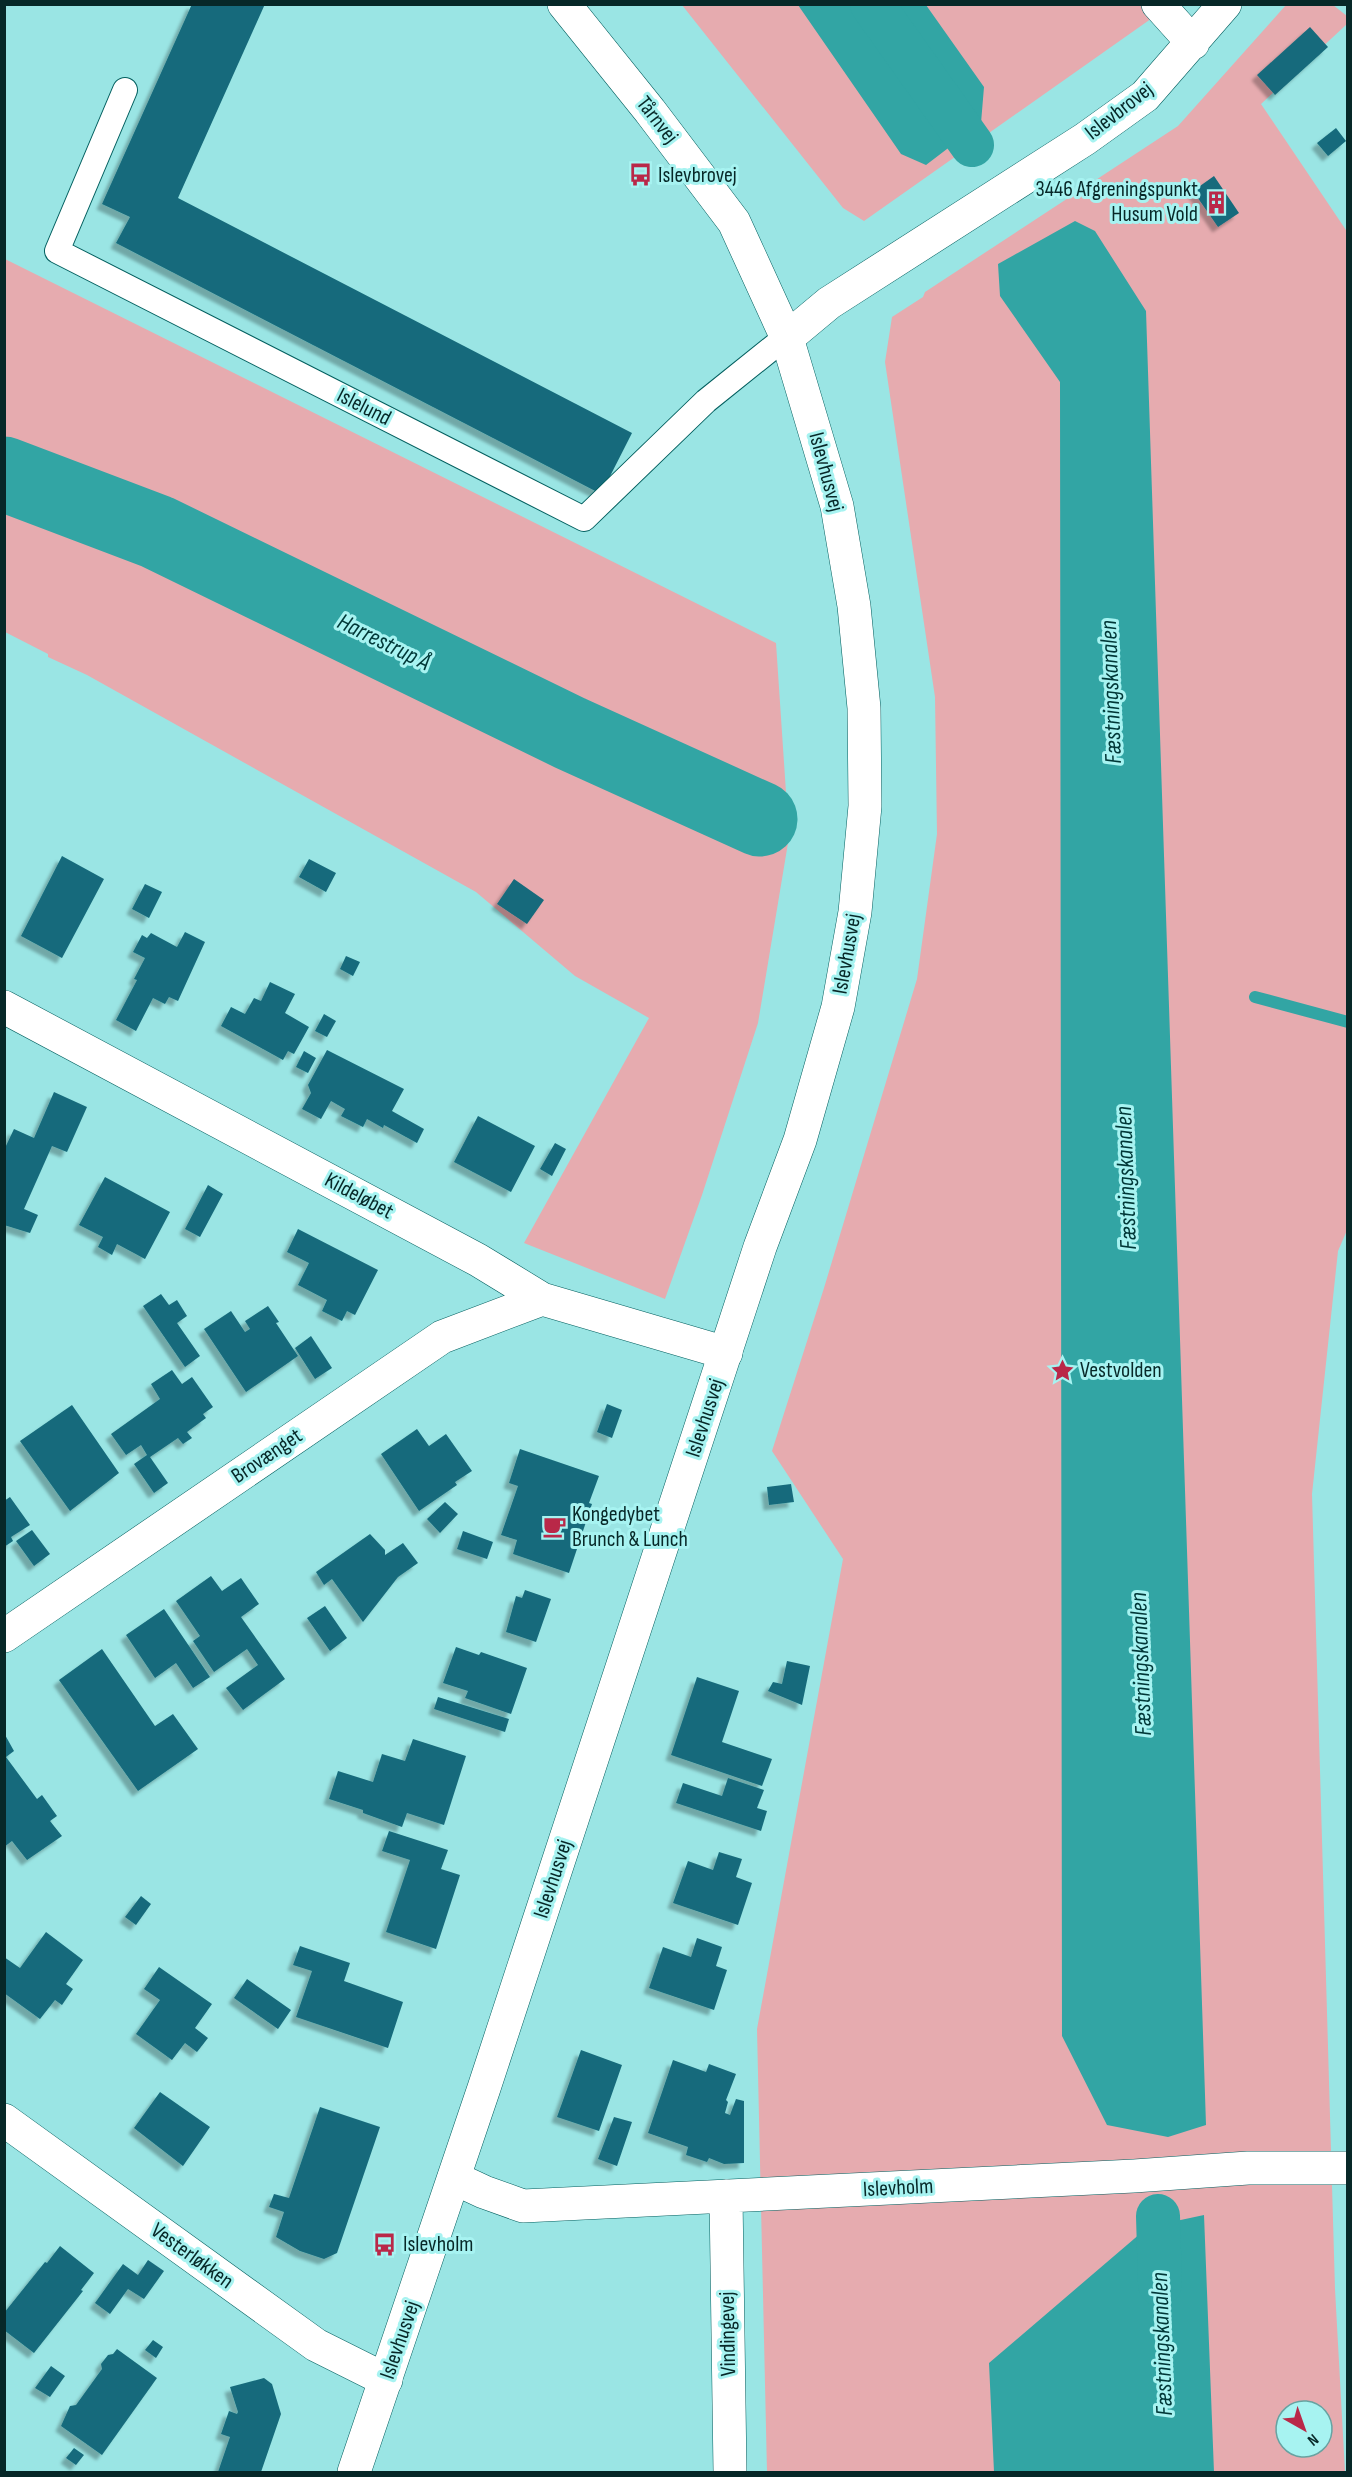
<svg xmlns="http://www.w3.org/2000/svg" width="1352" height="2477" font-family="'Sofia Sans Condensed',sans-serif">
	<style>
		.green { fill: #e6abaf; fill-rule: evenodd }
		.water { fill: #32a5a4 }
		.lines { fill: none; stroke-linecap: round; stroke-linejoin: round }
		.stream { stroke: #32a5a4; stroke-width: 12 }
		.canal { stroke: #32a5a4; stroke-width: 44 }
		.river { stroke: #32a5a4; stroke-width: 75 }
		.building { fill: #166b7b; filter: url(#shadow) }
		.lane-casing { stroke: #035f5f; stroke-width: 26 }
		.street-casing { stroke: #035f5f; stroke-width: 34 }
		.secondary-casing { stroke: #035f5f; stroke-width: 34 }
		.lane { stroke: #fff; stroke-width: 24 }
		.street { stroke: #fff; stroke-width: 33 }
		.secondary { stroke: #fff; stroke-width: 33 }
		.labels { text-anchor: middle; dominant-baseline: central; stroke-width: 6; stroke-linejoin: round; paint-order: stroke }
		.street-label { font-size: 22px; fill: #072828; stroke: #a7f3f1 }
		.poi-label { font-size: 22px; fill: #072828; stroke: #a7f3f1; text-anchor: start }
		.water-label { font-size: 24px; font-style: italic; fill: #003737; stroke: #a7f3f1 }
	</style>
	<defs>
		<filter id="shadow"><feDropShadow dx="-5.5" dy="5.5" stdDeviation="1.5" flood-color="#0004"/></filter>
	</defs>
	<rect width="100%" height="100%" fill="#9ae5e4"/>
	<path class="green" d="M1142 4 1155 16 864 221 843 208 682 5Z
		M1286 5H1333L1347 16V24L1261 104 1348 233V1228L1338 1251 1312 1494 1335 2289 1345 2472H767L757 2029 843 1559 772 1451 824 1288 917 979 937 834 935 697 885 362 892 317 923 297 925 292 1178 126ZM1286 2411H1322V2447H1286Z
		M5 259 776 643 789 837 758 1023 702 1195 665 1299 524 1243 649 1018 575 976 476 892 87 675 48 657V654L5 632Z"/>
	<path class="water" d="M798 5H926L984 87 981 123 926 165 901 154Z
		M1075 221 1095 231 1146 311 1206 2125 1168 2137 1107 2125 1062 2036 1060 382 1000 296 998 264Z
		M1204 2215 1214 2472H994L989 2363 1148 2227Z"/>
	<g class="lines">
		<path class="stream" d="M1255 997 1348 1022"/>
		<path class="canal" d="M872 4 972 145
			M1158 2216 1160 2284"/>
		<path class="river" d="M4 474 157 532 570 733 760 819"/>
	</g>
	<path class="building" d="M192 4H265L178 198 632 433 601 494 116 243 130 217 102 204Z
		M1310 27 1328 47 1275 95 1257 75Z
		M1336 128 1346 141 1328 156 1317 143Z
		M1214 176 1239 213 1218 227 1193 191Z
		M62 856 104 879 62 958 21 936Z
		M309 859 336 873 326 892 299 877Z
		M514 879 544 900 527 924 497 904Z
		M145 884 162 892 149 918 132 909Z
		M185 932 205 942 178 1001 169 997 165 1004 153 998 136 1031 116 1020 137 980 134 979 145 958 133 952 142 935 147 938 151 933 177 947Z
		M346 956 360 962 353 976 340 969Z
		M270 982 295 994 285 1013 309 1027 294 1054 288 1051 283 1060 221 1026 231 1007 245 1014 254 998 261 1001Z
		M324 1014 336 1021 327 1037 315 1031Z
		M327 1050 404 1089 392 1111 424 1129 417 1143 384 1125 383 1128 367 1119 363 1127 341 1116 345 1109 331 1101 321 1119 302 1109 311 1093 308 1085Z
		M304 1051 316 1058 308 1073 296 1067Z
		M54 1092 87 1107 67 1152 52 1146 24 1209 38 1215 30 1233 4 1225V1150L14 1129 34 1138Z
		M478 1116 535 1146 511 1192 454 1162Z
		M555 1143 566 1149 552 1176 540 1169Z
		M105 1177 170 1212 145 1259 117 1244 112 1255 98 1247 103 1237 79 1225Z
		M208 1185 223 1194 200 1237 185 1229Z
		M298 1229 378 1270 355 1315 347 1311 342 1321 322 1311 327 1300 298 1285 309 1263 287 1252Z
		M161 1294 169 1305 177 1300 187 1316 177 1323 200 1356 185 1367 143 1306Z
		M268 1306 279 1322 276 1323 298 1356 246 1392 204 1329 231 1311 245 1332 250 1329 245 1321Z
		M311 1336 332 1368 315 1379 295 1348Z
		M172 1370 182 1384 192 1377 213 1407 203 1414 206 1418 187 1432 192 1438 183 1444 178 1438 150 1457 168 1483 154 1493 134 1464 147 1455 141 1445 126 1455 111 1434 160 1399 151 1384Z
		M607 1404 622 1410 612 1438 597 1432Z
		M72 1405 119 1473 70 1511 20 1441Z
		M417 1429 429 1446 446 1434 472 1471 455 1482 457 1485 419 1511 381 1454Z
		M520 1449 599 1476 589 1503 592 1504 569 1573 513 1554 517 1540 501 1535 518 1486 509 1483Z
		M791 1484 794 1502 769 1505 767 1487Z
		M10 1497 30 1525 11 1537 13 1541 4 1547V1501Z
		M445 1502 458 1514 440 1533 427 1519Z
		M32 1530 50 1554 34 1566 16 1541Z
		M463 1531 493 1542 487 1559 457 1549Z
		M370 1534 385 1550V1555L403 1543 418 1563 398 1577 363 1622 332 1579 324 1585 316 1572Z
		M211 1576 222 1591 241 1578 259 1604 241 1617 285 1679 243 1710 226 1688 258 1665 247 1649 214 1672 193 1641 200 1636 176 1601Z
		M525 1590 551 1599 536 1642 506 1632 516 1596 522 1598Z
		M325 1606 347 1638 330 1651 307 1618Z
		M164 1609 210 1677 193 1688 176 1663 155 1678 126 1635Z
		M456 1647 479 1655 481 1652 527 1668 511 1714 465 1698 468 1691 443 1683Z
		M102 1649 155 1726 173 1714 198 1749 138 1791 59 1680Z
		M787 1661 810 1666 802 1705 768 1691 773 1682 782 1684Z
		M697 1677 739 1691 722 1742 772 1759 762 1786 671 1755Z
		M438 1697 509 1719 505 1732 434 1709Z
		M4 1733 14 1751 6 1757 37 1799 42 1795 57 1816 50 1821 62 1836 27 1860 12 1841 4 1847Z
		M413 1739 466 1756 444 1825 407 1813 402 1827 363 1813V1810L329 1799 338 1771 373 1782 382 1754 405 1761Z
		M728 1778 764 1790 757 1808 767 1811 761 1831 676 1803 683 1783 722 1796Z
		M389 1831 448 1850 441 1869 460 1875 436 1949 386 1932 410 1860 382 1851Z
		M719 1852 742 1859 736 1877 752 1883 738 1925 673 1903 688 1861 713 1870Z
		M141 1896 151 1904 136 1925 125 1917Z
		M46 1932 83 1960 66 1984 73 1989 62 2005 55 2000 40 2019 4 1993V1957L20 1968Z
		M697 1938 722 1947 716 1966 727 1970 714 2010 649 1988 663 1947 691 1957Z
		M300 1946 350 1963 344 1981 403 2002 388 2048 296 2017 312 1971 293 1965Z
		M159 1967 212 2004 195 2028 208 2038 197 2052 185 2043 172 2060 136 2034 160 2000 144 1989Z
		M247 1979 291 2010 278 2029 234 1998Z
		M581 2050 622 2065 599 2131 557 2117Z
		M673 2060 706 2072 709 2064 736 2074 726 2100 728 2102 725 2113 730 2115 736 2099 744 2101V2163L724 2164 709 2158 707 2162 686 2155 688 2147 648 2133Z
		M160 2092 210 2127 183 2166 134 2128Z
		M320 2107 380 2127 337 2253 324 2259 300 2251 276 2237 284 2212 269 2207 274 2194 289 2198Z
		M614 2117 632 2122 617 2166 598 2159Z
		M60 2246 94 2273 81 2290 83 2291 34 2353 4 2330V2313L45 2262 47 2263Z
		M148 2260 164 2271 144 2299 128 2289 110 2314 95 2303 123 2264 138 2275Z
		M153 2340 163 2347 156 2358 145 2350Z
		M117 2349 157 2378 102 2455 61 2426 70 2406 76 2405 102 2369 101 2364 108 2355 113 2354Z
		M51 2366 65 2376 50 2397 35 2388Z
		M264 2378 272 2384 281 2414 261 2472H218L230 2437 221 2434 229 2411 237 2414 238 2412 230 2387Z
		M74 2448 84 2455 76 2465 66 2458Z"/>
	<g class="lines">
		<defs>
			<path id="lane" d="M125 90 57 251 584 519 706 401 782 340 787 338"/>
			<path id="street" d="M1158 4 1193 43
				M787 338 829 303 1085 139 1145 96 1225 4
				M4 1007 478 1260 542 1299 726 1353
				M4 1636 442 1337 542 1299
				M4 2120 316 2345 386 2380
				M454 2178 484 2192 523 2206 1134 2176 1248 2168H1348
				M726 2196 730 2472"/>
			<path id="secondary" d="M354 2472 484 2088 760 1247 800 1140 838 1007 855 912 865 806 864 708 854 606 837 506 787 338 734 222 650 111 564 4"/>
		</defs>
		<use href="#lane" class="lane-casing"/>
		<use href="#street" class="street-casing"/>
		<use href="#secondary" class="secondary-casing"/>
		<use href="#lane" class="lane"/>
		<use href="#street" class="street"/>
		<use href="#secondary" class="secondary"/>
	</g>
	<defs>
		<symbol id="bus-bare" viewBox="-9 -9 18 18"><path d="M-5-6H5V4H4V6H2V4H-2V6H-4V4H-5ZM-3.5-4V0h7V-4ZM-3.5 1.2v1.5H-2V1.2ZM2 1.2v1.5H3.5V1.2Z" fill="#b92848" stroke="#a7f3f1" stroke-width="2.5" paint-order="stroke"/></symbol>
		<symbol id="building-bare" viewBox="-9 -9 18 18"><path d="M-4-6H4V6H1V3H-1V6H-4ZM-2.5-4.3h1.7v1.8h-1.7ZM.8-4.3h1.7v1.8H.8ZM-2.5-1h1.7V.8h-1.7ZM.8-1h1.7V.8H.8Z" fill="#b92848" stroke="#a7f3f1" stroke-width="2.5" paint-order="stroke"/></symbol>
		<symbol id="sight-bare" viewBox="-9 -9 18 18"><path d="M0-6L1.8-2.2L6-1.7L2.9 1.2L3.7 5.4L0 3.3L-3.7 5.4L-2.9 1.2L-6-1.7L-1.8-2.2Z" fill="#b92848" stroke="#a7f3f1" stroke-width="2.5" paint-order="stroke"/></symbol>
		<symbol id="cafe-bare" viewBox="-9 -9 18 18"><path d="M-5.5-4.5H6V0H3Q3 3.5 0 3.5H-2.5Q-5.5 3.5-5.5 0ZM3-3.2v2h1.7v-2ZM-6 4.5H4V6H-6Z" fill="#b92848" stroke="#a7f3f1" stroke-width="2.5" paint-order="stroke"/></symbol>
	</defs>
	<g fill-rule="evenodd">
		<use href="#bus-bare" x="624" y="158" width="33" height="33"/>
		<use href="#building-bare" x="1200" y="186" width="33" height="33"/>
		<use href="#sight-bare" x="1046" y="1354" width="33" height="33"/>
		<use href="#cafe-bare" x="538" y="1510" width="33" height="33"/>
		<use href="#bus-bare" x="368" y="2228" width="33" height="33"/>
	</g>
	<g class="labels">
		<g class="street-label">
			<text transform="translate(1119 111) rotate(-38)">Islevbrovej</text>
			<text transform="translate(657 120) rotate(52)">Tårnvej</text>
			<text transform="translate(364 407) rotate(27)">Islelund</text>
			<text transform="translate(826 472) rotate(75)">Islevhusvej</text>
			<text transform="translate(847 954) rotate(-80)">Islevhusvej</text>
			<text transform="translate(359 1196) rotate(28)">Kildeløbet</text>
			<text transform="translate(705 1418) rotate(-72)">Islevhusvej</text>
			<text transform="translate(267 1456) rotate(-34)">Brovænget</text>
			<text transform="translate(553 1879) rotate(-72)">Islevhusvej</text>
			<text transform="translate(898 2188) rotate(-3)">Islevholm</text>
			<text transform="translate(192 2256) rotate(36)">Vesterløkken</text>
			<text transform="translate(728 2334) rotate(-91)">Vindingevej</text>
			<text transform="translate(400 2340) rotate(-71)">Islevhusvej</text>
		</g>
		<g class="poi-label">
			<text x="658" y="175">Islevbrovej</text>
			<text x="1198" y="189" text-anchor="end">3446 Afgreningspunkt<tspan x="1198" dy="25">Husum Vold</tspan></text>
			<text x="1080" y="1370">Vestvolden</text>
			<text x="572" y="1514">Kongedybet<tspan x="572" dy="25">Brunch &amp; Lunch</tspan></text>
			<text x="403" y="2244">Islevholm</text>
		</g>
		<g class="water-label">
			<text transform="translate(384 642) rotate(26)">Harrestrup Å</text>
			<text transform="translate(1111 692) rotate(-92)">Fæstningskanalen</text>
			<text transform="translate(1126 1178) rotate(-92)">Fæstningskanalen</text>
			<text transform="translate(1141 1664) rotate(-92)">Fæstningskanalen</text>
			<text transform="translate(1162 2344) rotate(-92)">Fæstningskanalen</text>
		</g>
	</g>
	<rect width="1352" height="2477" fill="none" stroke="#072828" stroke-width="12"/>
	<g transform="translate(1304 2429) rotate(140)"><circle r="28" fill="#a7f3f1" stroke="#67a2a1" stroke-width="1.5"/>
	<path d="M0-4.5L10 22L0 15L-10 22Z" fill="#b92848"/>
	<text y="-9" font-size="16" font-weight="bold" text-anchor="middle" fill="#072828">N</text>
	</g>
</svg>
